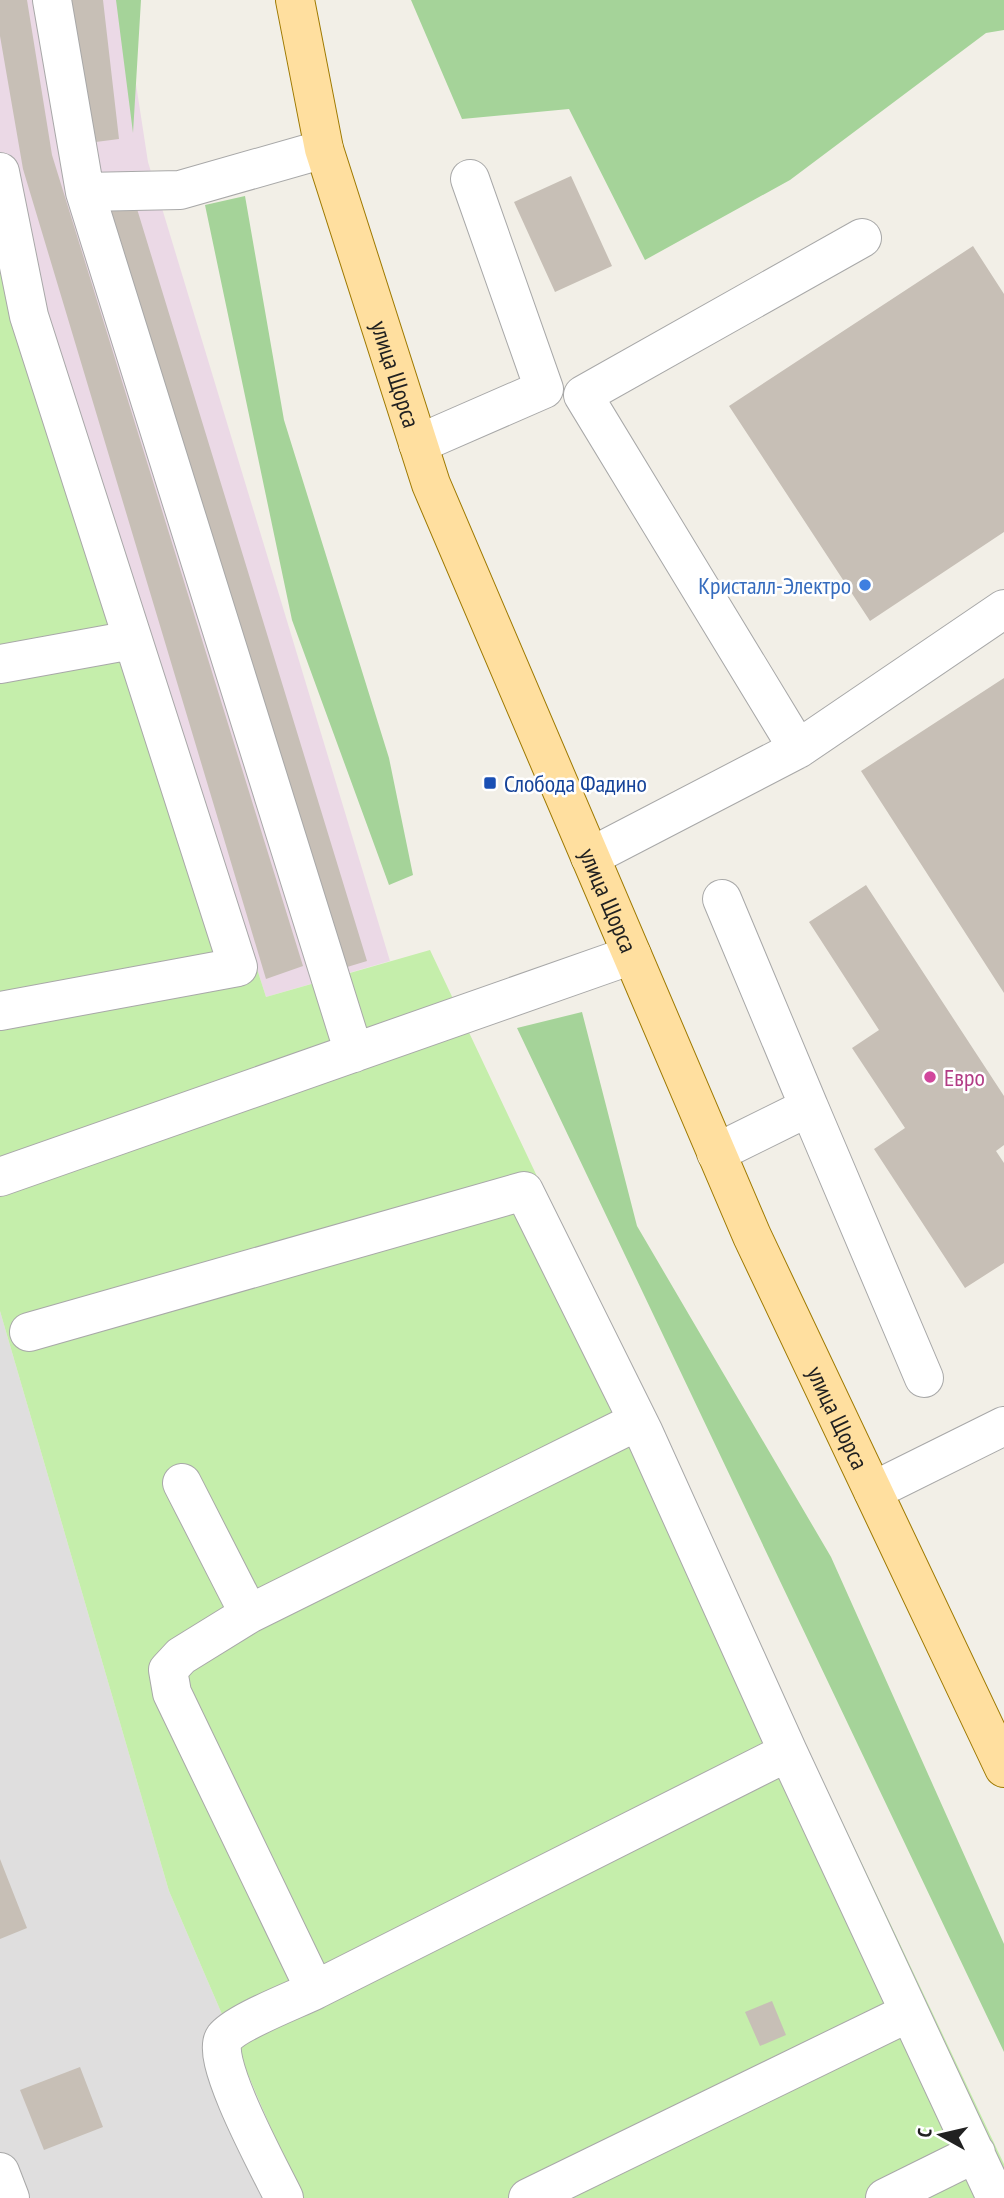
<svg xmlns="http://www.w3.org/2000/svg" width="1004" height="2198" font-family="'PT Sans Narrow',sans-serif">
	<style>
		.residential { fill: #dfdede }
		.industrial { fill: #ebd9e6 }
		.grass { fill: #c5eeab }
		.forest { fill: #a5d399 }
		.building { fill: #c7bfb6 }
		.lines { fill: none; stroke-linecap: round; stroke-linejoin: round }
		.minor-casing { stroke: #a8a8a8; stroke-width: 40 }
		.major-casing { stroke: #9e7900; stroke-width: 40 }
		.minor { stroke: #fff; stroke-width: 38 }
		.major { stroke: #ffdf9f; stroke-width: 38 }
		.shop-dot { fill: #3f7fe0; stroke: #fff; stroke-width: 2.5 }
		.transit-dot { fill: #1a4fb4; stroke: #fff; stroke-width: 2.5 }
		.hotel-dot { fill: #d1479c; stroke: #fff; stroke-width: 2.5 }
		.labels { text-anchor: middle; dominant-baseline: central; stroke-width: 5; stroke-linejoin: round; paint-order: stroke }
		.street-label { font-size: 24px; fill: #212121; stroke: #fff }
		.shop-label { font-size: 24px; fill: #366cbe; stroke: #fff; text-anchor: end }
		.transit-label { font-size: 24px; fill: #164399; stroke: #fff; text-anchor: start }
		.hotel-label { font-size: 24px; fill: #b23c85; stroke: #fff; text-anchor: start }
	</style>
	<rect width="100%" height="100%" fill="#f2efe7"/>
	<path class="residential" d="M0 1311 169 1891 301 2198H0Z"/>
	<path class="industrial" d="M0 0H123L148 162 390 961 266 997 2 180 0 168Z"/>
	<path class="grass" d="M0 168 266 997 430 950 1004 2164V2198H301L169 1891 0 1311Z"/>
	<path class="forest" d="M116 0H141L133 133Z
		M411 0H1004V30L986 33 790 180 645 260 569 109 462 119Z
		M245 196 284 420 389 758 413 875 389 885 292 620 205 205Z
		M582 1012 637 1226 831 1557 1004 1944V2052L517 1028Z"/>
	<path class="building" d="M0 0H27L52 155 303 966 266 979 23 169 0 36Z
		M70 0H103L119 139 88 143Z
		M571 176 612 266 555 292 514 202Z
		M134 199 367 961 334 971 100 210Z
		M973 246 1004 294V532L870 621 729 406Z
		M1004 678V993L861 771Z
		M866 885 1004 1096V1145L996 1151 1004 1163V1263L965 1288 874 1149 905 1128 852 1048 879 1030 809 922Z
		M0 1859 27 1928 0 1939Z
		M772 2001 786 2035 760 2046 745 2012Z
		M80 2067 103 2127 44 2150 20 2090Z"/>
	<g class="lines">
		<defs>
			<path id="minor" d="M52 0 85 192 354 1053
				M0 172 29 316 238 967 0 1011
				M85 192 180 190 324 149
				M418 444 544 389 470 179
				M0 664 132 640
				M798 749 1004 609
				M590 857 798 749 583 395 862 238
				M809 1107 924 1378
				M716 1153 809 1107 722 899
				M0 1177 632 955
				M29 1332 524 1191 644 1433 788 1752 996 2198
				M182 1483 249 1614 181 1656 168 1670 172 1693 315 1990 788 1752
				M873 1491 1004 1426
				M249 1614 638 1421
				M0 2172 10 2198
				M284 2198C272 2173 209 2059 224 2038 236 2022 295 2000 315 1990
				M528 2198 908 2013
				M885 2198 976 2153"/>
			<g id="major">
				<path id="s1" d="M295 0 324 149 431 484 752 1236 1004 1768"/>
			</g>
		</defs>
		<use href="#minor" class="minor-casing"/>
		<use href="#major" class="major-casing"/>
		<use href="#minor" class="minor"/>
		<use href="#major" class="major"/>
	</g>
	<circle class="shop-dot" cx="865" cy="585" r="7"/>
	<rect class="transit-dot" x="483" y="776" width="14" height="14" rx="3.5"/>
	<circle class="hotel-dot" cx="930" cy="1077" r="7"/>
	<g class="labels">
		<g class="street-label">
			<text stroke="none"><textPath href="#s1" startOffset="388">улица Щорса</textPath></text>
			<text stroke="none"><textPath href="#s1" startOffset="956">улица Щорса</textPath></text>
			<text stroke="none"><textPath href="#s1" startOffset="1522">улица Щорса</textPath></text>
		</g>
		<g class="shop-label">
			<text x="851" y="585">Кристалл-Электро</text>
		</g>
		<g class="transit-label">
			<text x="504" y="783">Слобода Фадино</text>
		</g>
		<g class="hotel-label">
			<text x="944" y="1077">Евро</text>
		</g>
	</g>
	<g transform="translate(941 2135) rotate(278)" stroke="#ffffff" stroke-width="5" paint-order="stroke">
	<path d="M0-5L12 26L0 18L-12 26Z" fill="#212121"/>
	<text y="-10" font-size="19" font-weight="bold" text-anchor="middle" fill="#212121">С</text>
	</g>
</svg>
